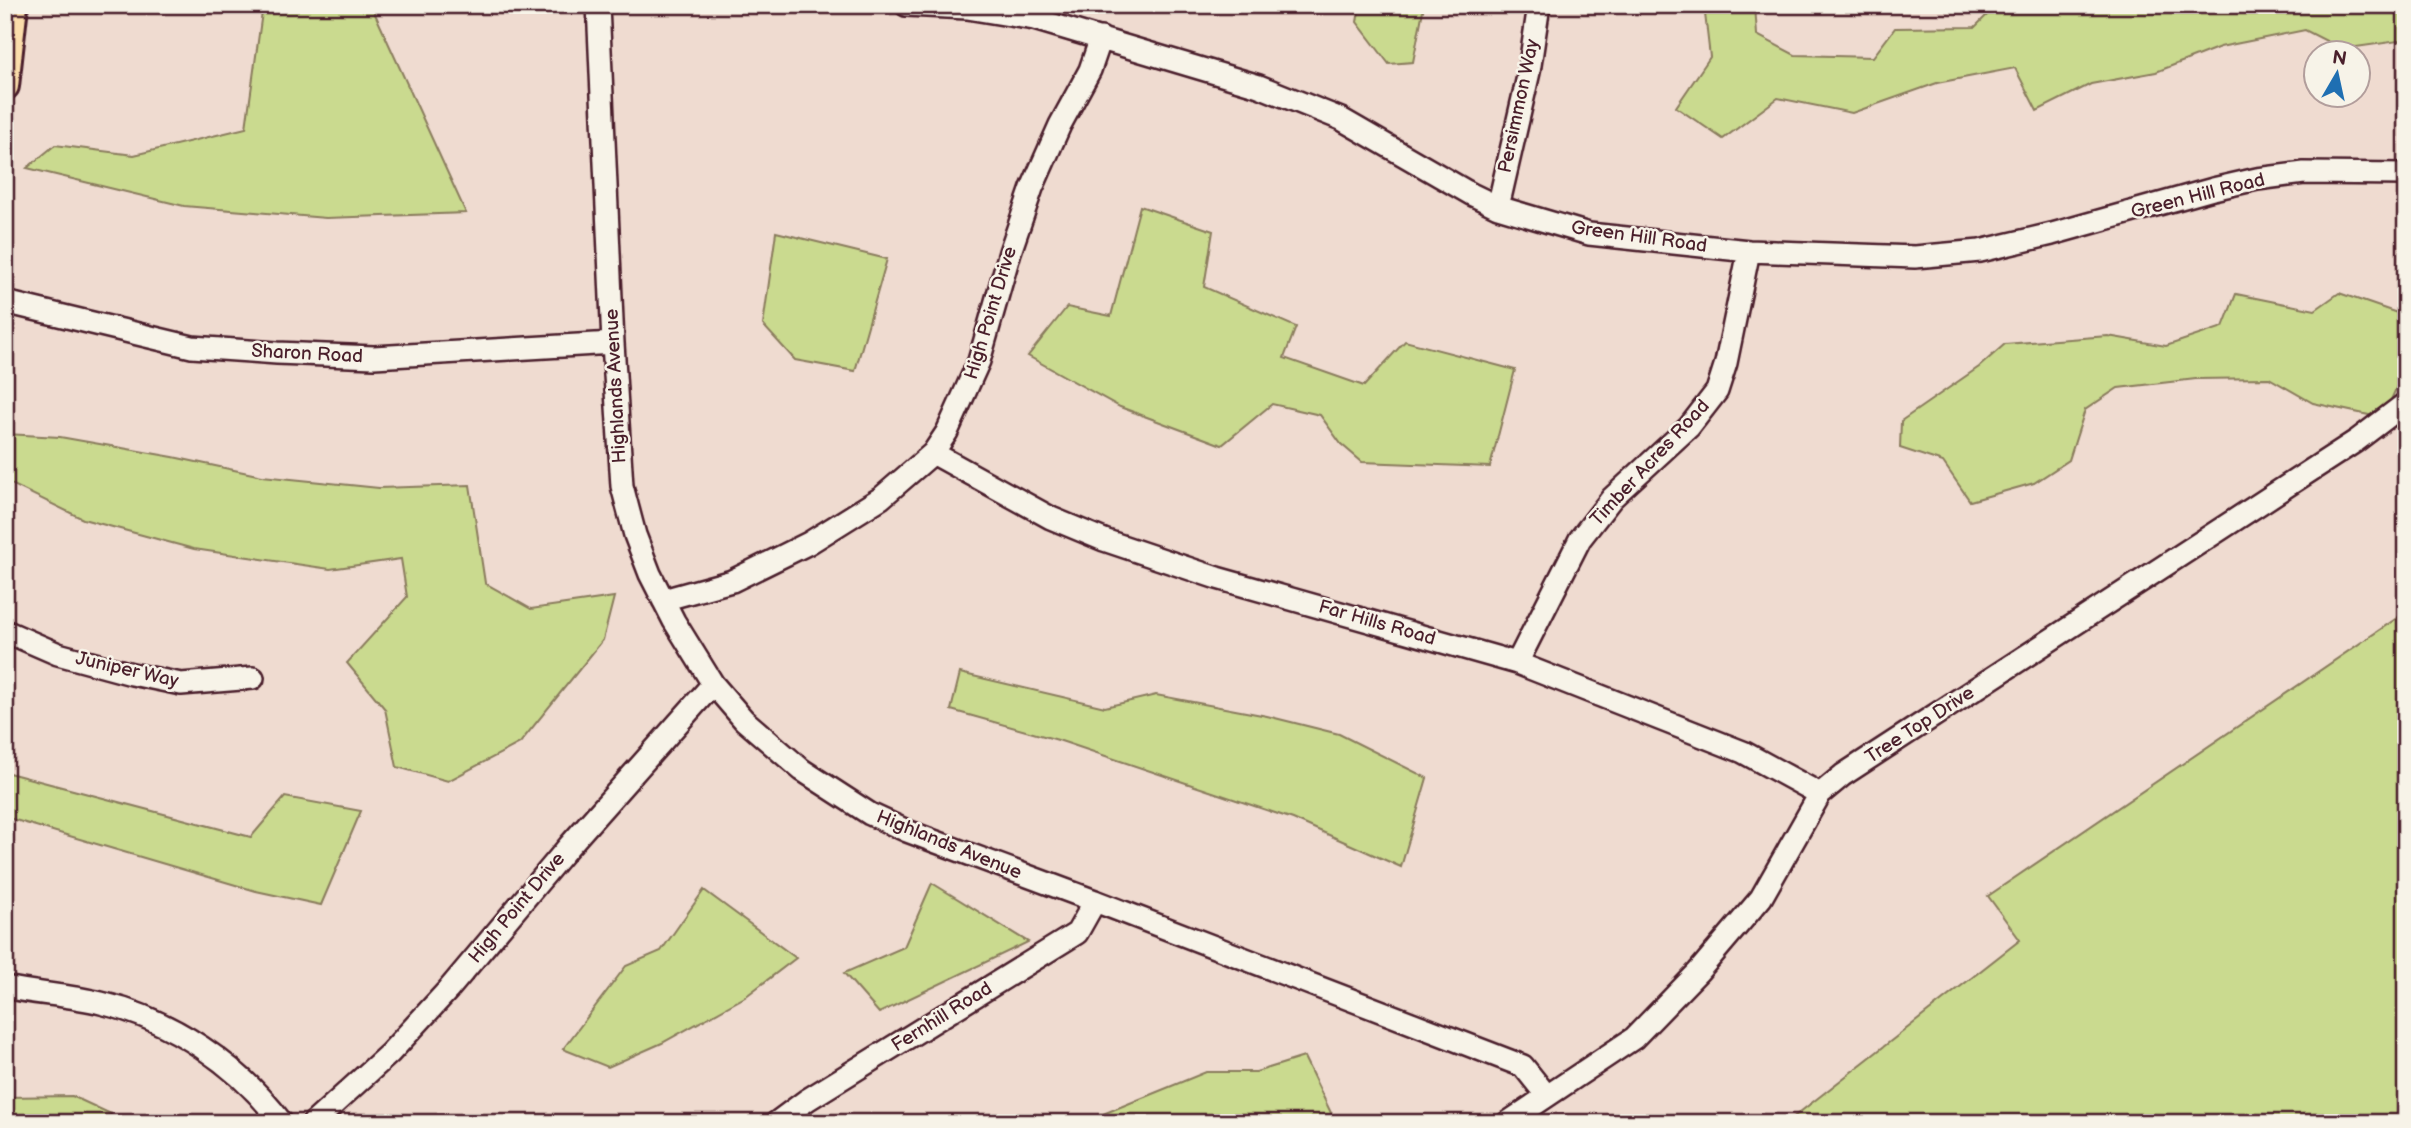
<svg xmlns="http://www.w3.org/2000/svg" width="2411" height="1128" font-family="'Balsamiq Sans',sans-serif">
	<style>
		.green { fill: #cada8f; stroke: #8a7c5d; stroke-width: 2 }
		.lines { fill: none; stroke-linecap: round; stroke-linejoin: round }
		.minor-casing { stroke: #4a1f2b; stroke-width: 26 }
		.major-casing { stroke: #4a1f2b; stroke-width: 32 }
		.minor { stroke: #f7f3e8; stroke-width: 21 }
		.major { stroke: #fbddab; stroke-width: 26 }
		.labels { text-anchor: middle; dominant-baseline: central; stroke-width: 5; stroke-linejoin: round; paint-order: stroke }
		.street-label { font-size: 19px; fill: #4a1f2b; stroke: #f7f3e8 }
	</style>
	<rect width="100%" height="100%" fill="#efdbd0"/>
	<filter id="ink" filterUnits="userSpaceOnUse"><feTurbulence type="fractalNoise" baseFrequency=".0143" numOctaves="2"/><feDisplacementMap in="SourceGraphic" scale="14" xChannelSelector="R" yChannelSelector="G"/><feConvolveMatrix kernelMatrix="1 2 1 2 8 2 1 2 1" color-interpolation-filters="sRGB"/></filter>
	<g filter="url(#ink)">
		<path class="green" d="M263 5H371L466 213 326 218 184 206 27 168 55 145 134 155 246 128Z
			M1360 5H1424L1413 62 1389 64 1357 22Z
			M1704 5H1755L1757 35 1795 55 1873 57 1895 28 1975 27 1992 10 2080 8 2084 5H2406V40L2342 49 2305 30 2220 47 2156 72 2091 84 2037 111 2015 68 1937 83 1852 113 1778 98 1723 139 1676 107 1710 57Z
			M1140 206 1213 231 1204 287 1296 327 1284 358 1364 386 1405 341 1515 370 1490 467 1362 462 1341 444 1320 415 1272 404 1222 445 1120 407 1028 356 1067 307 1111 316Z
			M776 232 887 259 855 371 795 360 763 325Z
			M2339 293 2406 316V366L2383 418 2313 403 2269 378 2196 379 2118 388 2085 410 2069 460 2034 483 1970 501 1943 462 1900 448 1901 421 1979 367 2005 344 2108 336 2166 346 2223 327 2236 294 2315 310Z
			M6 434 60 437 173 457 262 476 379 488 470 485 485 583 531 609 614 597 603 640 520 743 448 781 397 767 385 709 347 663 407 597 401 559 330 569 194 549 83 519 5 481Z
			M2406 612V1123H1786L2020 940 1988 896Z
			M960 673 1105 707 1156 695 1267 716 1339 734 1427 778 1401 867 1293 819 1058 740 951 710Z
			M5 772 251 837 285 797 361 811 321 905 256 891 5 817Z
			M932 883 1028 942 879 1013 844 973 904 947Z
			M704 890 796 958 745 997 662 1043 608 1067 563 1049 626 966 661 951Z
			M1304 1057 1332 1115 1285 1123H1081L1206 1072H1256Z
			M72 1096 111 1114 106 1123H5V1097Z"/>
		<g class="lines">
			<defs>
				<path id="minor" d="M598 5 613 343 622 486 635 535 650 574 674 621 713 684 744 720 802 770 870 814 907 831 1095 901 1523 1066 1547 1096
					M906 5 967 8 1034 19 1259 86 1341 119 1471 194 1498 207 1589 234 1749 251 1915 257 1980 251 2052 234 2213 189 2257 179 2304 173 2406 174
					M1498 207 1529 72 1539 5
					M5 302 192 347 277 353 374 357 613 343
					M933 453 1051 518 1104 540 1217 578 1517 663 1743 752 1820 794
					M663 600 732 581 809 543 881 498 933 453 947 432 979 361 1010 252 1032 188 1060 125 1090 70 1101 38
					M5 631 58 654 132 674 181 684 253 678
					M1517 663 1580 539 1612 498 1689 427 1717 391 1726 363 1749 251
					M5 987C37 994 69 995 101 1003 171 1019 239 1065 282 1123
					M313 1123 390 1053 448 990 569 846 713 684
					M776 1123 807 1100 1077 933 1095 901
					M1507 1123 1634 1038 1698 972 1761 898 1820 794 1843 775 2356 441 2406 403"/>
				<path id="major" d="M5 86 14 5"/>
			</defs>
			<use href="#minor" class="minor-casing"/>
			<use href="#major" class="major-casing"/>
			<use href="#minor" class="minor"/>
			<use href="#major" class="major"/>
		</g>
	</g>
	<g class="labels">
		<g class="street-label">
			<text transform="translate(1519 106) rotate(-78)">Persimmon Way</text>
			<text transform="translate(2198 196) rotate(-14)">Green Hill Road</text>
			<text transform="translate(1639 237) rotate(8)">Green Hill Road</text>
			<text transform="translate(991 313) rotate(-73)">High Point Drive</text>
			<text transform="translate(307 354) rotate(3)">Sharon Road</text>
			<text transform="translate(616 386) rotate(-93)">Highlands Avenue</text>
			<text transform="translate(1650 463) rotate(-47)">Timber Acres Road</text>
			<text transform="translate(1377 623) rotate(16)">Far Hills Road</text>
			<text transform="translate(127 670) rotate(13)">Juniper Way</text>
			<text transform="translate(1920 725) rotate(-33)">Tree Top Drive</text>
			<text transform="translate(949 845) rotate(22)">Highlands Avenue</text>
			<text transform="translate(517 908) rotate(-50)">High Point Drive</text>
			<text transform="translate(942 1017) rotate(-32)">Fernhill Road</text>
		</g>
	</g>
	<rect width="2411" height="1128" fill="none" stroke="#f7f3e8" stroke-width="28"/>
	<rect x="14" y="14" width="2383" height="1100" fill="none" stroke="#4a1f2b" stroke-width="2.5" filter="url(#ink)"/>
	<g transform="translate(2337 74) rotate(9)"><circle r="33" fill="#f7f3e8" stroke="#b29e9c" stroke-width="2"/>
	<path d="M0-5L12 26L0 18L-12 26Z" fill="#1f6fb2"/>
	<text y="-10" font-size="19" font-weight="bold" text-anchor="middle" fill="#4a1f2b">N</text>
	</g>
</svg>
